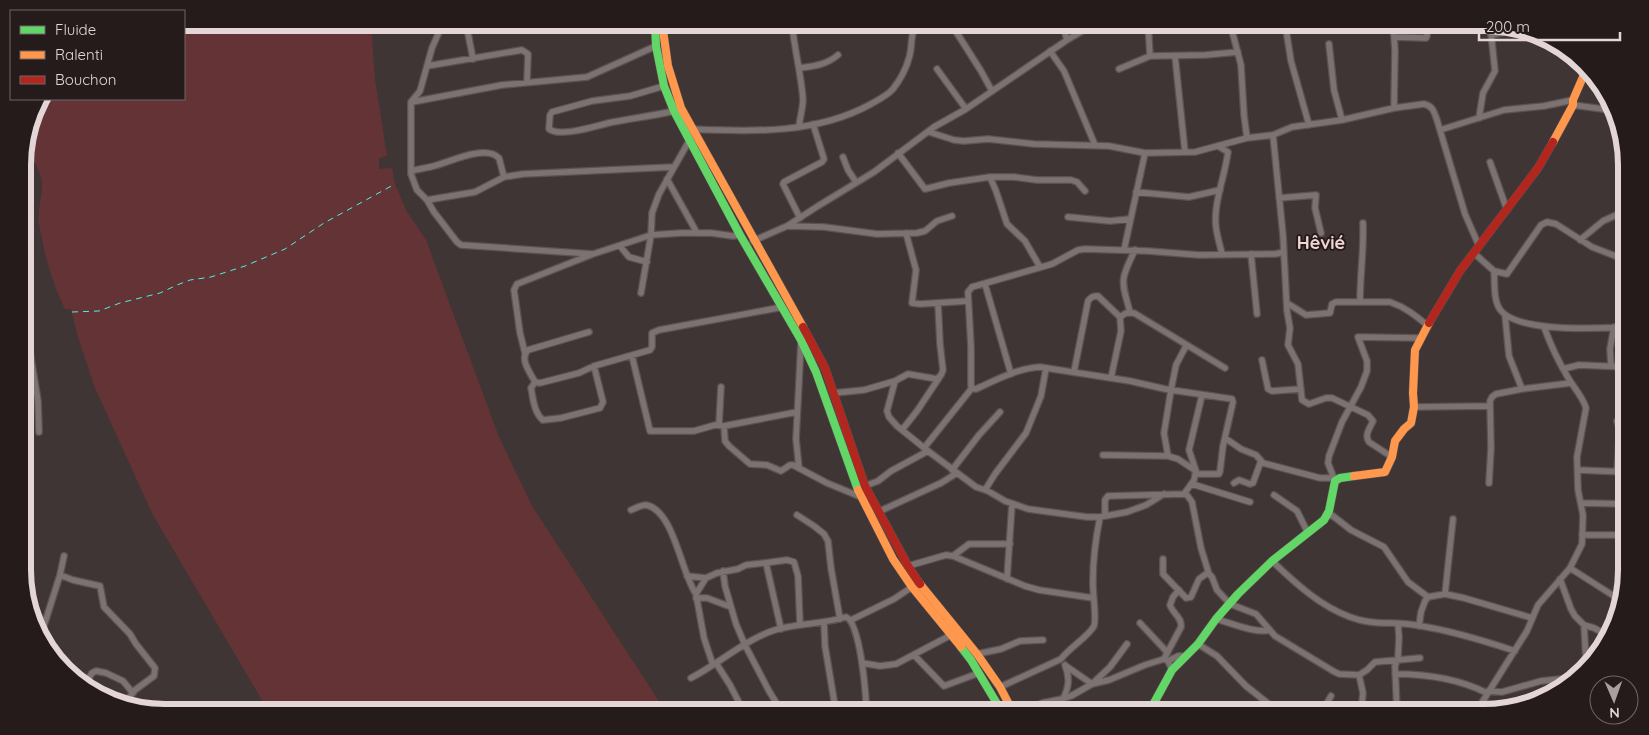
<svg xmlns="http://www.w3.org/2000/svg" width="1649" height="735" font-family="Quicksand,sans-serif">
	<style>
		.green { fill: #643335 }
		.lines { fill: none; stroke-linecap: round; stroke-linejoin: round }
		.ferry { stroke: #45f5e4; stroke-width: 1; stroke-dasharray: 6 5; stroke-linecap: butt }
		.street-casing { stroke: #5c5252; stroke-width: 8 }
		.fast-casing { stroke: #5c5252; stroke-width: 9 }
		.slow-casing { stroke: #5c5252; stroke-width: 9 }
		.jam-casing { stroke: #5c5252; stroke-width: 9 }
		.street { stroke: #7c7271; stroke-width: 5.5 }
		.fast { stroke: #63d668; stroke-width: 8 }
		.slow { stroke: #ff974d; stroke-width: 8 }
		.jam { stroke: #b3261e; stroke-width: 8 }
		.labels { text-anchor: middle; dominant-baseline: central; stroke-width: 4; stroke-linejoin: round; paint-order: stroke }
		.quarter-label { font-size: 18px; font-weight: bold; fill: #f1d5d4; stroke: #251b1b }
		.rim { fill: none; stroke: #e4d6d6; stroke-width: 6 }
	</style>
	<rect width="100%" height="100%" fill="#403535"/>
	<path class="green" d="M184 23H371L375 79 387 156 379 158V169L392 168 395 184 406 210 426 240 499 437 532 506 666 712H269L153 515 95 388 78 337 71 309H65C52 283 44 253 39 224 37 211 42 198 42 185 42 171 32 158 25 146L37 103 40 99H184Z"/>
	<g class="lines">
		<path class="ferry" d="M72 312 99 311 120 303 160 293 177 285 190 280 211 277 245 266 285 249 324 223 395 184"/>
		<defs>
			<path id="street" d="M443 23 432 48 420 91 411 102V174L417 190 427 200 434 212 457 242 461 245 593 254
				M466 23 473 59
				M792 23C794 48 801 73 803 99 803 108 800 117 799 126
				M952 23 955 30 981 71 992 91
				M1065 23 1064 29 1067 40
				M1148 23 1150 56
				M1230 23 1241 65 1244 115 1247 138
				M1285 23 1291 61 1309 125
				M1393 23 1395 50 1394 108
				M1286 30 1308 23
				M1457 30 1490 28
				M1491 35 1518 29
				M1394 37 1426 38 1427 36 1426 23
				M1329 44 1334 90 1342 120
				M1551 46 1561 51
				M1050 51 1064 71 1095 145
				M1175 56 1185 152
				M427 66 522 50 528 54 527 82
				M800 68C814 66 826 65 838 55
				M937 69 966 109
				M1119 69 1150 56 1205 55 1238 52
				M664 86 630 96 592 101 552 112 550 115 549 129C561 138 598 125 613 122 633 118 653 116 674 111
				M412 102 502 85 587 77 656 46
				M1573 105 1610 110
				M1479 118 1483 93 1495 71 1490 24
				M691 129C752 132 817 134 871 104 878 100 888 95 893 89 900 80 906 69 909 58 913 47 909 31 919 23
				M1440 130 1504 110 1544 106 1573 100
				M929 132 954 140 964 141 988 139 1034 144 1109 146 1145 153 1195 152 1247 138 1273 135 1292 127 1342 120 1394 108 1424 104C1433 106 1434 112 1437 120L1465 214 1479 246
				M1273 135 1283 235 1287 311 1290 328 1288 345 1298 364 1302 400 1309 404 1326 398H1332L1368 415 1373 421C1370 428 1364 435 1369 442L1392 457
				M1218 146 1228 152C1225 176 1213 204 1216 227 1217 236 1220 245 1222 254
				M898 153 925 189 949 183 990 177H1014L1037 180H1071L1077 182 1085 191
				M843 157 848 170 856 182
				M1490 162 1507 210
				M411 171C418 169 427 168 434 166 450 162 485 144 499 158L504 177
				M990 177 996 191 1007 224 1025 241 1040 267
				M667 179 697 233
				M1136 192 1189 197 1220 190
				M1279 198 1316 195 1315 208 1321 233
				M427 200 475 192 504 177 523 174 673 167
				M1068 217 1110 221 1130 219
				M800 218 783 184 784 182 822 162 824 159 813 124
				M787 226 824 227 877 234 917 233 925 231 937 221 952 216
				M906 233 916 270 912 303 920 304 968 301
				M1580 240 1603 221 1625 211
				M753 241 787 226 818 206 874 172 934 127 966 109 1067 40 1096 23
				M620 246 629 257 647 262
				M1124 250 1145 153
				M1251 254 1257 314
				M1475 254 1494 271 1507 274 1541 225 1547 222 1556 224 1592 247 1618 257
				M1494 271C1495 282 1493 296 1498 306 1510 334 1599 328 1626 327
				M985 284 1011 374
				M641 293 651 235 652 213 659 194 689 141
				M1360 302C1360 275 1364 250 1363 223
				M938 303 940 344 943 370 941 375 937 379 908 374 895 381 887 411 889 417 897 426 928 451 976 487 988 491 1005 501 1028 509 1087 517H1100L1127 512 1146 505 1164 494
				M1287 303 1306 315 1330 313 1332 304 1336 302H1390C1405 307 1416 316 1427 325
				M23 310 38 401 39 432
				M1130 312C1121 280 1120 280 1135 250
				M1505 315 1509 356 1522 389
				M1120 317 1126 313H1134L1225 368
				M589 332 528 350C519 359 530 372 535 382L540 383 579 373 594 366 650 350 652 347V333L659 330 783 307
				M525 353 520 333 514 290 517 284 593 254 651 235 681 233H711L733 236 740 235
				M632 356 650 431H694L715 425 724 426 797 412
				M1262 360 1268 389 1272 391 1301 389
				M1611 366 1610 349 1614 327
				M1563 369 1579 365 1626 367
				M1074 372 1088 301C1091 297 1093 296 1098 296L1120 317
				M1111 378 1121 331 1120 317
				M535 382 531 388C533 398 534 413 543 420L561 418 600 408 603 402 594 366
				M834 393 864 390 895 381
				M1414 407 1490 406
				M719 425 721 387
				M724 426 725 441 729 446 750 464 767 465 781 471 790 465H793L827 483 861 497
				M902 430 917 411 939 378
				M1225 438 1241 449 1256 455 1263 463 1320 478H1334
				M924 448 972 388
				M1103 455 1168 456 1178 459 1196 471
				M1168 456 1164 433 1171 390 1176 365 1186 346
				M799 468 796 439 801 343
				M952 470 979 435 1000 412
				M1578 470 1626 472
				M1617 471 1620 429 1617 421
				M1195 474H1219L1220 471 1223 446 1233 402 1232 399 1165 389 1130 381 1040 367C1018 368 996 380 976 389L972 388 971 386V347L968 292 972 287 1052 264 1078 250 1085 249 1148 251 1199 255 1275 254 1280 253 1283 251
				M1335 481 1328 463 1329 456 1342 422 1361 387 1367 371V361L1358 337 1420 338
				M1234 483 1239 480 1250 484 1253 483 1261 461
				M1489 483 1491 448 1490 401 1492 397 1496 394 1522 389 1571 383
				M1192 484 1250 502
				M865 486 878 481 891 471 928 451
				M985 490 995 474 1026 433 1041 396 1046 368
				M1184 494 1194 480 1196 471 1189 450 1202 395
				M1274 495 1297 511 1308 533
				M1581 503 1626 504
				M631 510C636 508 641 505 646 505 674 510 681 573 696 594
				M878 512 941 483 957 473
				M797 515 814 526 824 534 828 541 831 568 840 619
				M1328 515 1333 516 1351 530 1384 547 1408 582 1428 597
				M1105 516V500L1108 496 1184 494 1187 495 1192 502 1201 548 1209 574 1212 577 1217 590 1230 604 1256 614 1275 636 1333 671 1339 674 1359 675 1367 670 1375 662 1420 658
				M1582 535H1626
				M953 556 969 544H1010
				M1163 559V574L1186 598 1191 597 1199 579 1206 574H1209
				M1272 561C1295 583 1320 606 1350 617 1373 626 1392 621 1415 625 1449 630 1482 640 1515 651
				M766 563 781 629
				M908 566 946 555 953 556 1025 586 1039 590 1093 598
				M1570 568 1620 600
				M723 571 725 586 736 624 745 645 769 691 782 712
				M60 575 73 580 100 586 104 607 130 634 136 644 155 668 154 676 135 690 124 704
				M687 576 706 578
				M1007 579 1012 504
				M1560 579 1571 609 1575 616 1584 625 1594 628 1607 635
				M1445 594 1453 519
				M696 598H707L731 607
				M33 612 45 622
				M1216 619C1231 623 1256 634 1270 630
				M851 620 894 599 912 587
				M824 622 825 646 836 712
				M1140 623 1167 652
				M1584 625 1586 661
				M1419 626 1421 612 1425 601 1428 597 1445 594 1464 598 1532 618
				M42 632 60 575 64 556
				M1198 644 1217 656 1246 686 1279 712
				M977 654 1001 649 1020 641 1043 640
				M914 655 944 686 979 673
				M1164 659 1181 627C1182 617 1173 614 1170 605L1173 597 1179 590
				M1168 661 1178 656H1185
				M716 663 730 685 744 712
				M862 663 880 666 896 664 951 635
				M713 665 704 638 696 594 706 578 717 573 738 569 746 565 772 562 787 560 794 562 798 576 800 624
				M1066 666 1092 684 1110 667 1127 644
				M1395 674C1427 674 1459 679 1487 693
				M1359 675 1363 693 1361 712
				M691 678C720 663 747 638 778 629 801 623 824 624 846 617 860 622 867 697 866 712
				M86 683 92 673 96 671 106 673 123 681 133 693
				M1000 687 1061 659C1069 648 1089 636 1094 626 1097 618 1092 590 1093 579 1093 558 1096 537 1100 517
				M1488 691 1502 692 1541 681 1571 678
				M1063 699C1069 687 1070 678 1065 665
				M851 712 866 706
				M1027 712 1042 703 1062 699 1071 696 1092 684 1109 680 1145 665 1164 659 1168 661 1172 670
				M1322 712 1331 696
				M1397 712 1395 666 1398 658 1399 637 1398 624
				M1476 712 1527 631 1538 605 1570 568 1582 544 1583 515 1578 490 1577 457 1586 408C1582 395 1572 386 1566 374 1557 359 1550 343 1544 327"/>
			<path id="fast" d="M655 23 656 46 664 86 674 111 740 235 801 340 816 372 858 490
				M961 647 971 660 1002 712
				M1146 712 1154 703 1172 670 1198 644 1216 619 1238 594 1272 561 1324 520 1329 511 1335 481 1340 478 1354 476"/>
			<path id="slow" d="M662 23 668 66 681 108 803 327
				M1553 142 1573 105V100L1586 70
				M1354 476 1385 472 1392 457 1395 441 1404 429 1411 423 1414 407 1413 393 1415 350 1429 323
				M858 490 893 559 912 587 961 647
				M920 584 977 654 1000 687 1013 712"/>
			<path id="jam" d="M1429 323 1460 271 1538 168 1553 142
				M803 327 825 368 865 486 908 566 920 584"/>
		</defs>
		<use href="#street" class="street-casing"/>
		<use href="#fast" class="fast-casing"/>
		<use href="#slow" class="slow-casing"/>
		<use href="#jam" class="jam-casing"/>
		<use href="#street" class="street"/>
		<use href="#fast" class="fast"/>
		<use href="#slow" class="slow"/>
		<use href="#jam" class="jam"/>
	</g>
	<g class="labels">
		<g class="quarter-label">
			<text x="1321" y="242">Hêvié</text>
		</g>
	</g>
	<path d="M0 0H1649V735H0ZM165 31H1484A134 134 0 0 1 1618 165V570A134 134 0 0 1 1484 704H165A134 134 0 0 1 31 570V165A134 134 0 0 1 165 31Z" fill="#251b1b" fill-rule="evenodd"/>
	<path class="rim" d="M165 31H1484A134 134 0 0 1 1618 165V570A134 134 0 0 1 1484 704H165A134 134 0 0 1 31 570V165A134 134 0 0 1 165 31Z"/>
	<rect x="10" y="10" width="175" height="90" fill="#251b1b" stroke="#716666"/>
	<rect x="20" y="26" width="25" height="8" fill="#63d668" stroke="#716666"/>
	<text x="55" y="35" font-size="15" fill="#e4d6d6">Fluide</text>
	<rect x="20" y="51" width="25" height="8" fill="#ff974d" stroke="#716666"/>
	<text x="55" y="60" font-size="15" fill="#e4d6d6">Ralenti</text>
	<rect x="20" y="76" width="25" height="8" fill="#b3261e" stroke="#716666"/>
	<text x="55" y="85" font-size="15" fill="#e4d6d6">Bouchon</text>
	<g transform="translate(1614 700) rotate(178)"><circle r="24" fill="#251b1b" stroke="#716666"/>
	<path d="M0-4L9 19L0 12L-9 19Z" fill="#ab9e9e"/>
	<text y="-8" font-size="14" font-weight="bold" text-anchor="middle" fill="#e4d6d6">N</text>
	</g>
	<path d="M1479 32v8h141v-8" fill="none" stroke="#e4d6d6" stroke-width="2.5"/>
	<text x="1486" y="32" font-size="15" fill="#e4d6d6" stroke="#251b1b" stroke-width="4" paint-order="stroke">200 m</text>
</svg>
